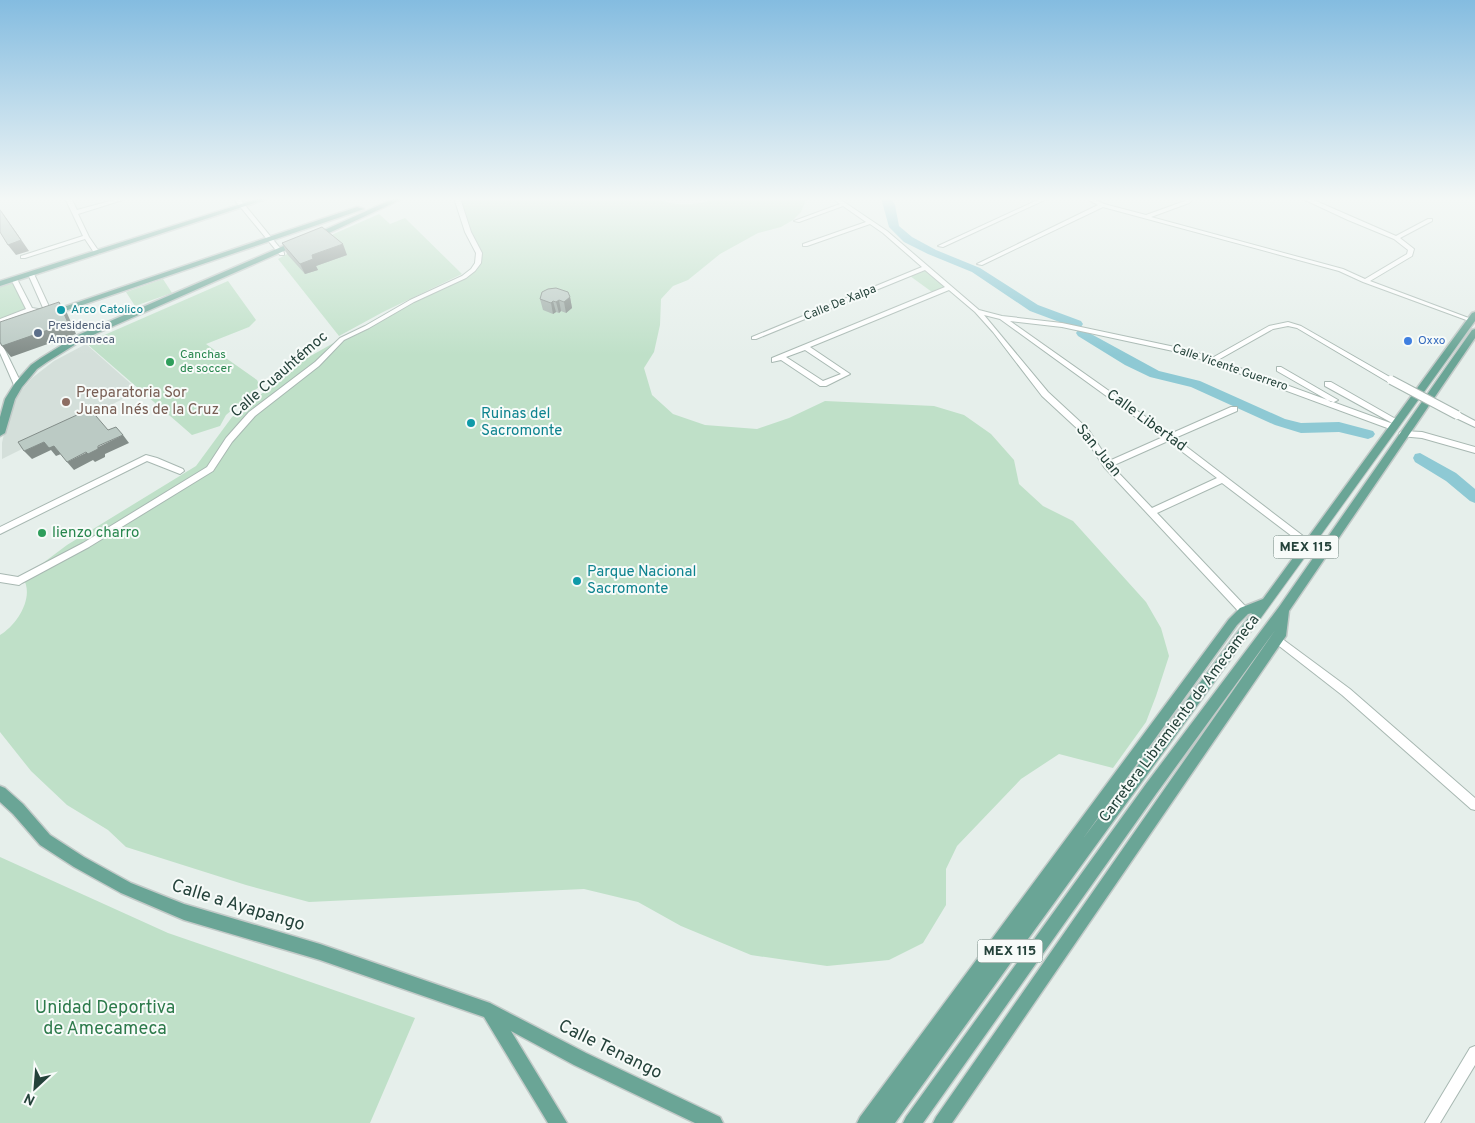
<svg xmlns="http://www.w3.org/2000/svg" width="1475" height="1123" font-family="Overpass,sans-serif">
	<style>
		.built { fill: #d4dfda }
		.green { fill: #bfe0c8 }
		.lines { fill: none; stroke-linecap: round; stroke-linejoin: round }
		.river { fill: #8ec9d4; fill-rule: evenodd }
		.minor-casing { stroke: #a8b8b2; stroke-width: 2 }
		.major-casing { stroke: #c2cac8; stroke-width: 3 }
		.minor { fill: #fff; fill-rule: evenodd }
		.major { fill: #6aa596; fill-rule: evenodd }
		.minor-bridge-casing { stroke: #a8b8b2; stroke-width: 10; stroke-linecap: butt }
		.minor-bridge { stroke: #fff; stroke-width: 8 }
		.wall { fill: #a1aea9 }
		.shaded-wall { fill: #838d89 }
		.building { fill: #bbcac4; stroke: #838d89 }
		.culture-dot { fill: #0f9aa8; stroke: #f7fbf9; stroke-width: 2 }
		.service-dot { fill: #5c6f8a; stroke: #f7fbf9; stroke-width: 2 }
		.shop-dot { fill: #3f7fe0; stroke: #f7fbf9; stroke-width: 2 }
		.leisure-dot { fill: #2e9e5b; stroke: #f7fbf9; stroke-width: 2 }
		.education-dot { fill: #8d6e63; stroke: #f7fbf9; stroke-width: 2 }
		.labels { text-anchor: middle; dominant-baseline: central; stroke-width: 4; stroke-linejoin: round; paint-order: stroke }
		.far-street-label { font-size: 12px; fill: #24423a; stroke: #f7fbf9 }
		.far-culture-label { font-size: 12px; fill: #0d838f; stroke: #f7fbf9; text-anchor: start }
		.far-service-label { font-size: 12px; fill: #4e5e75; stroke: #f7fbf9; text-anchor: start }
		.far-shop-label { font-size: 12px; fill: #366cbe; stroke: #f7fbf9; text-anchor: start }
		.far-leisure-label { font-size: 12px; fill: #27864d; stroke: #f7fbf9; text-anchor: start }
		.shield { fill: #f7fbf9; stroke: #637a73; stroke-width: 1 }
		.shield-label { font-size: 14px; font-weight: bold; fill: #24423a }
		.street-label { font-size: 15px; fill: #24423a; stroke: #f7fbf9 }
		.education-label { font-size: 15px; fill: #785e54; stroke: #f7fbf9; text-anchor: start }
		.culture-label { font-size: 15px; fill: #0d838f; stroke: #f7fbf9; text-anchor: start }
		.leisure-label { font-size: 15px; fill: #27864d; stroke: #f7fbf9; text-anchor: start }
		.near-street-label { font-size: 18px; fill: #24423a; stroke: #f7fbf9 }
		.near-park-label { font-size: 18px; fill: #2d7a4b; stroke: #f7fbf9 }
	</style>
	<rect width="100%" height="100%" fill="#e6efeb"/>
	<path class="built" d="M86 344 139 391 2 459V443L7 420 17 396 32 378 54 361Z"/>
	<path class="green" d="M456 198H655C683 210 699 202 726 198 751 194 779 198 804 198L805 202 801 212 793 220 781 227 758 233 720 254 688 280 673 286 661 299 660 325 654 352 644 368 652 395 673 414 705 425 757 429 789 418 825 401 934 406 964 415 991 434 1014 460 1019 484 1043 506 1073 521 1146 602 1161 628 1169 656 1156 696 1146 722 1113 768 1059 754 1021 779 957 846 946 869V905L923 943 889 960 827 966 751 955 681 926 638 902 584 889 309 902 246 885 126 847 108 830 67 805 31 771 0 732V635C17 625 35 597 23 578L67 545 196 466 232 417 307 358 385 314 437 290 464 275 477 263 478 256Z
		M379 214 390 224 405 218 462 274 383 312 339 336 278 259 287 254 317 270 316 266 327 237Z
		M925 269 946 287 932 292 910 276Z
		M163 279 172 293 135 306 126 292Z
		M12 281 27 310 0 319V285Z
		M228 281 256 320 249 327 206 344 257 380 260 386 226 415 220 426 192 435 86 343Z
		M0 857 168 933 415 1018 370 1123H0Z"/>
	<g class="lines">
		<path class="river" d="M881 198H891L895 205 899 226 912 237 936 250 980 268 1038 305 1081 321 1083 324 1081 327H1073L1030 311 972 272 928 254 904 242 889 227Z
			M1082 329 1159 371 1200 381 1285 419 1301 423 1339 422 1373 431 1375 434 1373 437 1368 439 1339 432 1301 433 1275 425 1191 387 1150 377 1125 365 1078 336 1076 333 1078 330Z
			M1420 453 1456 473 1475 489V503L1470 501 1446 481 1415 462 1413 458 1415 454Z"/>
		<defs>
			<path id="minor" d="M65 198H71L77 210 121 198H129L78 214 89 237 100 253 99 254H95L85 239 25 258H21V256L83 236Z
				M233 198H239L284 253V255H280Z
				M454 198H460L471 232 482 253 481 263 475 271 466 278 414 302 369 328 344 340 319 366 255 416 232 442 213 471 89 547 22 583 19 585 0 582V574L18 577 83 543 207 467 226 438 249 412 315 362 340 338 365 326 410 300 462 276 471 269 475 263 476 253 465 232Z
				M832 198H838L887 231 979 310 1002 316 1062 323 1189 350 1212 358 1269 326 1288 322 1301 326 1395 380 1391 382H1388L1297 328 1288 326 1273 329 1218 360 1396 425 1397 427 1393 430 1390 429 1187 354 1062 327 1010 321 1170 434 1231 407H1237V411L1175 438 1311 542 1312 544 1311 546H1305L1222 483 1157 513 1247 608 1249 611 1247 614 1244 615 1241 614 1104 467 1082 433 1042 396 993 332 975 312 949 290 810 347 850 374 826 386H820L781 360 772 362V358L945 287 925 270 756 339H752V337L922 267 883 233 870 224 807 246H803V244L866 222 843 206 799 222 794 221 840 204ZM984 315 1000 319 1163 437 1109 461 1088 429 1048 392ZM805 350 841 374 823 381 786 357ZM1168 441 1217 478 1152 508 1112 466Z
				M1042 198H1049L943 247 938 246Z
				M1085 198H1092L1104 204 1146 215 1185 201 1184 198H1190L1192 200 1189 203 1151 217 1343 269 1365 279 1407 254 1408 250 1394 239 1348 220 1303 199 1302 198H1309L1396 236 1428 219H1432V221L1400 238 1414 249 1412 256 1370 281 1474 320 1473 321H1469L1363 282 1339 271 1103 207 982 265 977 264 1098 205Z
				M29 273 34 274 52 313 49 315 31 312 0 323V319L26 309 11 279 12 278 17 279 32 308 44 310 28 274Z
				M0 344 3 346 22 385 21 387H15L14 385 0 353Z
				M1277 367H1281L1338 400 1334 402H1331L1277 371Z
				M1325 382H1331L1401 422 1400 424H1394L1325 386Z
				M1454 413H1460L1475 421V427L1454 417Z
				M1403 431 1422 432 1475 447V453L1422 438 1400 436 1399 434 1400 432Z
				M146 455 157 458 183 469 184 471 180 474 147 461 0 534V527Z
				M1277 635 1350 689 1475 798V810L1471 809 1342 695 1274 642 1272 639 1274 636Z
				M1475 1046V1065L1440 1123H1425L1470 1048Z"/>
			<path id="major" d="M260 198H270L0 286V281Z
				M395 198H404L316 239 309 237Z
				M357 207 364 209 53 315 50 316 46 313Z
				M295 241 302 243 84 339 47 362 37 369 22 387 15 399 5 433 0 436V417L5 399 15 383 31 365 41 358 78 335Z
				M1475 312V321C1283 589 1088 855 895 1123H857L860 1117 1229 619 1240 608 1263 599 1472 313ZM1252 613 1082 840 1237 625 1248 614Z
				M1475 329V338L1289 611 1286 636 952 1123H933L936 1117 1276 629 1156 794 923 1123H903L906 1117 1146 784 1279 607 1472 330Z
				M0 786 5 788 23 804 50 835 84 857 131 883 184 904 320 944 490 1003 586 1053 720 1117 723 1123H695L574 1065 511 1031 567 1123H548L484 1017 320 960 184 920 121 893 74 867 40 845 13 814 0 802Z"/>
		</defs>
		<use href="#minor" class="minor-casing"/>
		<use href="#major" class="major-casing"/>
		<use href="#minor" class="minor"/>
		<use href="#major" class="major"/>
		<defs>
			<path id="minor-bridge" d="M1391 380 1457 415"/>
		</defs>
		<use href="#minor-bridge" class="minor-bridge-casing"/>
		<use href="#minor-bridge" class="minor-bridge"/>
	</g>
	<path class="wall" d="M282 243 347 255 316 266 318 270 305 274 287 254Z
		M570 297 572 308 566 313 561 311 559 313 556 312 553 314 543 310 540 299Z"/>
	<path class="shaded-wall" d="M0 209 29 251 16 255 8 245Z
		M343 244 347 255 316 266 318 270 305 274 300 264 312 255Z
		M570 297 572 308 566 313 564 302Z
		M559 300 561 311 559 313 556 302Z
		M553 301 556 312 553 314 551 303Z
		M59 302 67 313 76 334 11 357 2 346Z
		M123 435 129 443 105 454V457L95 462 93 460 74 470 67 462Z
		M44 442 54 446 61 454 56 456 51 450 32 459 24 451Z"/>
	<path class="building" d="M0 210 21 240 8 245 0 232Z
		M322 227 343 244 312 255 313 259 300 264 282 243Z
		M556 288 568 292 570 297 564 302 559 300 556 302 553 301 551 303 540 299 542 292 548 289Z
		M59 302 68 323 2 346 0 342V322Z
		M90 409 108 430 116 427 123 435 98 446V449L88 454 86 452 67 462 54 446 49 448 44 442 24 451 18 442Z"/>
	<linearGradient id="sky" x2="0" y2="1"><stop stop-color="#84bce0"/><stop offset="0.56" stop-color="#f4f8f6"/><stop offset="1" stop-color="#f4f8f6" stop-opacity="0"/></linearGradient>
	<rect width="1475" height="355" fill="url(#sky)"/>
	<g class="culture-dot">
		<circle cx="61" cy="310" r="5"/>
		<circle cx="471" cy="423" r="5"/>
		<circle cx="577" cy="581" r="5"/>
	</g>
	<circle class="service-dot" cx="38" cy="333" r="5"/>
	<circle class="shop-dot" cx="1408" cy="341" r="5"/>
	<g class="leisure-dot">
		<circle cx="170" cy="362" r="5"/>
		<circle cx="42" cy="533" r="5"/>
	</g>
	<circle class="education-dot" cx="66" cy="402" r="5"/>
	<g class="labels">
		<g class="far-street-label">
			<text transform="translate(840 303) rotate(-22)">Calle De Xalpa</text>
			<text transform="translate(1230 368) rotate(19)">Calle Vicente Guerrero</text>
		</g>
		<g class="far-culture-label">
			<text x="71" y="310">Arco Catolico</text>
		</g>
		<g class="far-service-label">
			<text x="48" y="326">Presidencia<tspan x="48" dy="14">Amecameca</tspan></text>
		</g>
		<g class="far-shop-label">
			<text x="1418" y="341">Oxxo</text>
		</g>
		<g class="far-leisure-label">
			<text x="180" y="355">Canchas<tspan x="180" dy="14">de soccer</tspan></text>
		</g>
		<g class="shield">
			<rect x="1273.5" y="535.5" width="65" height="23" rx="4"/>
			<rect x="977.5" y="939.5" width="65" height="23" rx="4"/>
		</g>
		<g class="shield-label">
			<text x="1306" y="547">MEX 115</text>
			<text x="1010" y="951">MEX 115</text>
		</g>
		<g class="street-label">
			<text transform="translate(280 375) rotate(-41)">Calle Cuauhtémoc</text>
			<text transform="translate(1146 421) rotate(36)">Calle Libertad</text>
			<text transform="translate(1098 451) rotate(51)">San Juan</text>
			<text transform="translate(1180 719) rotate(-53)">Carretera Libramiento de Amecameca</text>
		</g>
		<g class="education-label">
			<text x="76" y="393">Preparatoria Sor<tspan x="76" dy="17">Juana Inés de la Cruz</tspan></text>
		</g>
		<g class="culture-label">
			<text x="481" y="414">Ruinas del<tspan x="481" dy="17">Sacromonte</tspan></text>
			<text x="587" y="572">Parque Nacional<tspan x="587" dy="17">Sacromonte</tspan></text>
		</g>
		<g class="leisure-label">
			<text x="52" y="533">lienzo charro</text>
		</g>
		<g class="near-street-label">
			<text transform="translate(238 906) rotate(17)">Calle a Ayapango</text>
			<text transform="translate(610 1050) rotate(26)">Calle Tenango</text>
		</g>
		<g class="near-park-label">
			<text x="105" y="1008">Unidad Deportiva<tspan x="105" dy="21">de Amecameca</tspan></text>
		</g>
	</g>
	<g transform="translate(35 1088) rotate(206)" stroke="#f7fbf9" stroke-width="4" paint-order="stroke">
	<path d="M0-4L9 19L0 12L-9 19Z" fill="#24423a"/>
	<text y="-8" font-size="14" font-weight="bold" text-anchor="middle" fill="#24423a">N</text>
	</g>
</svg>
